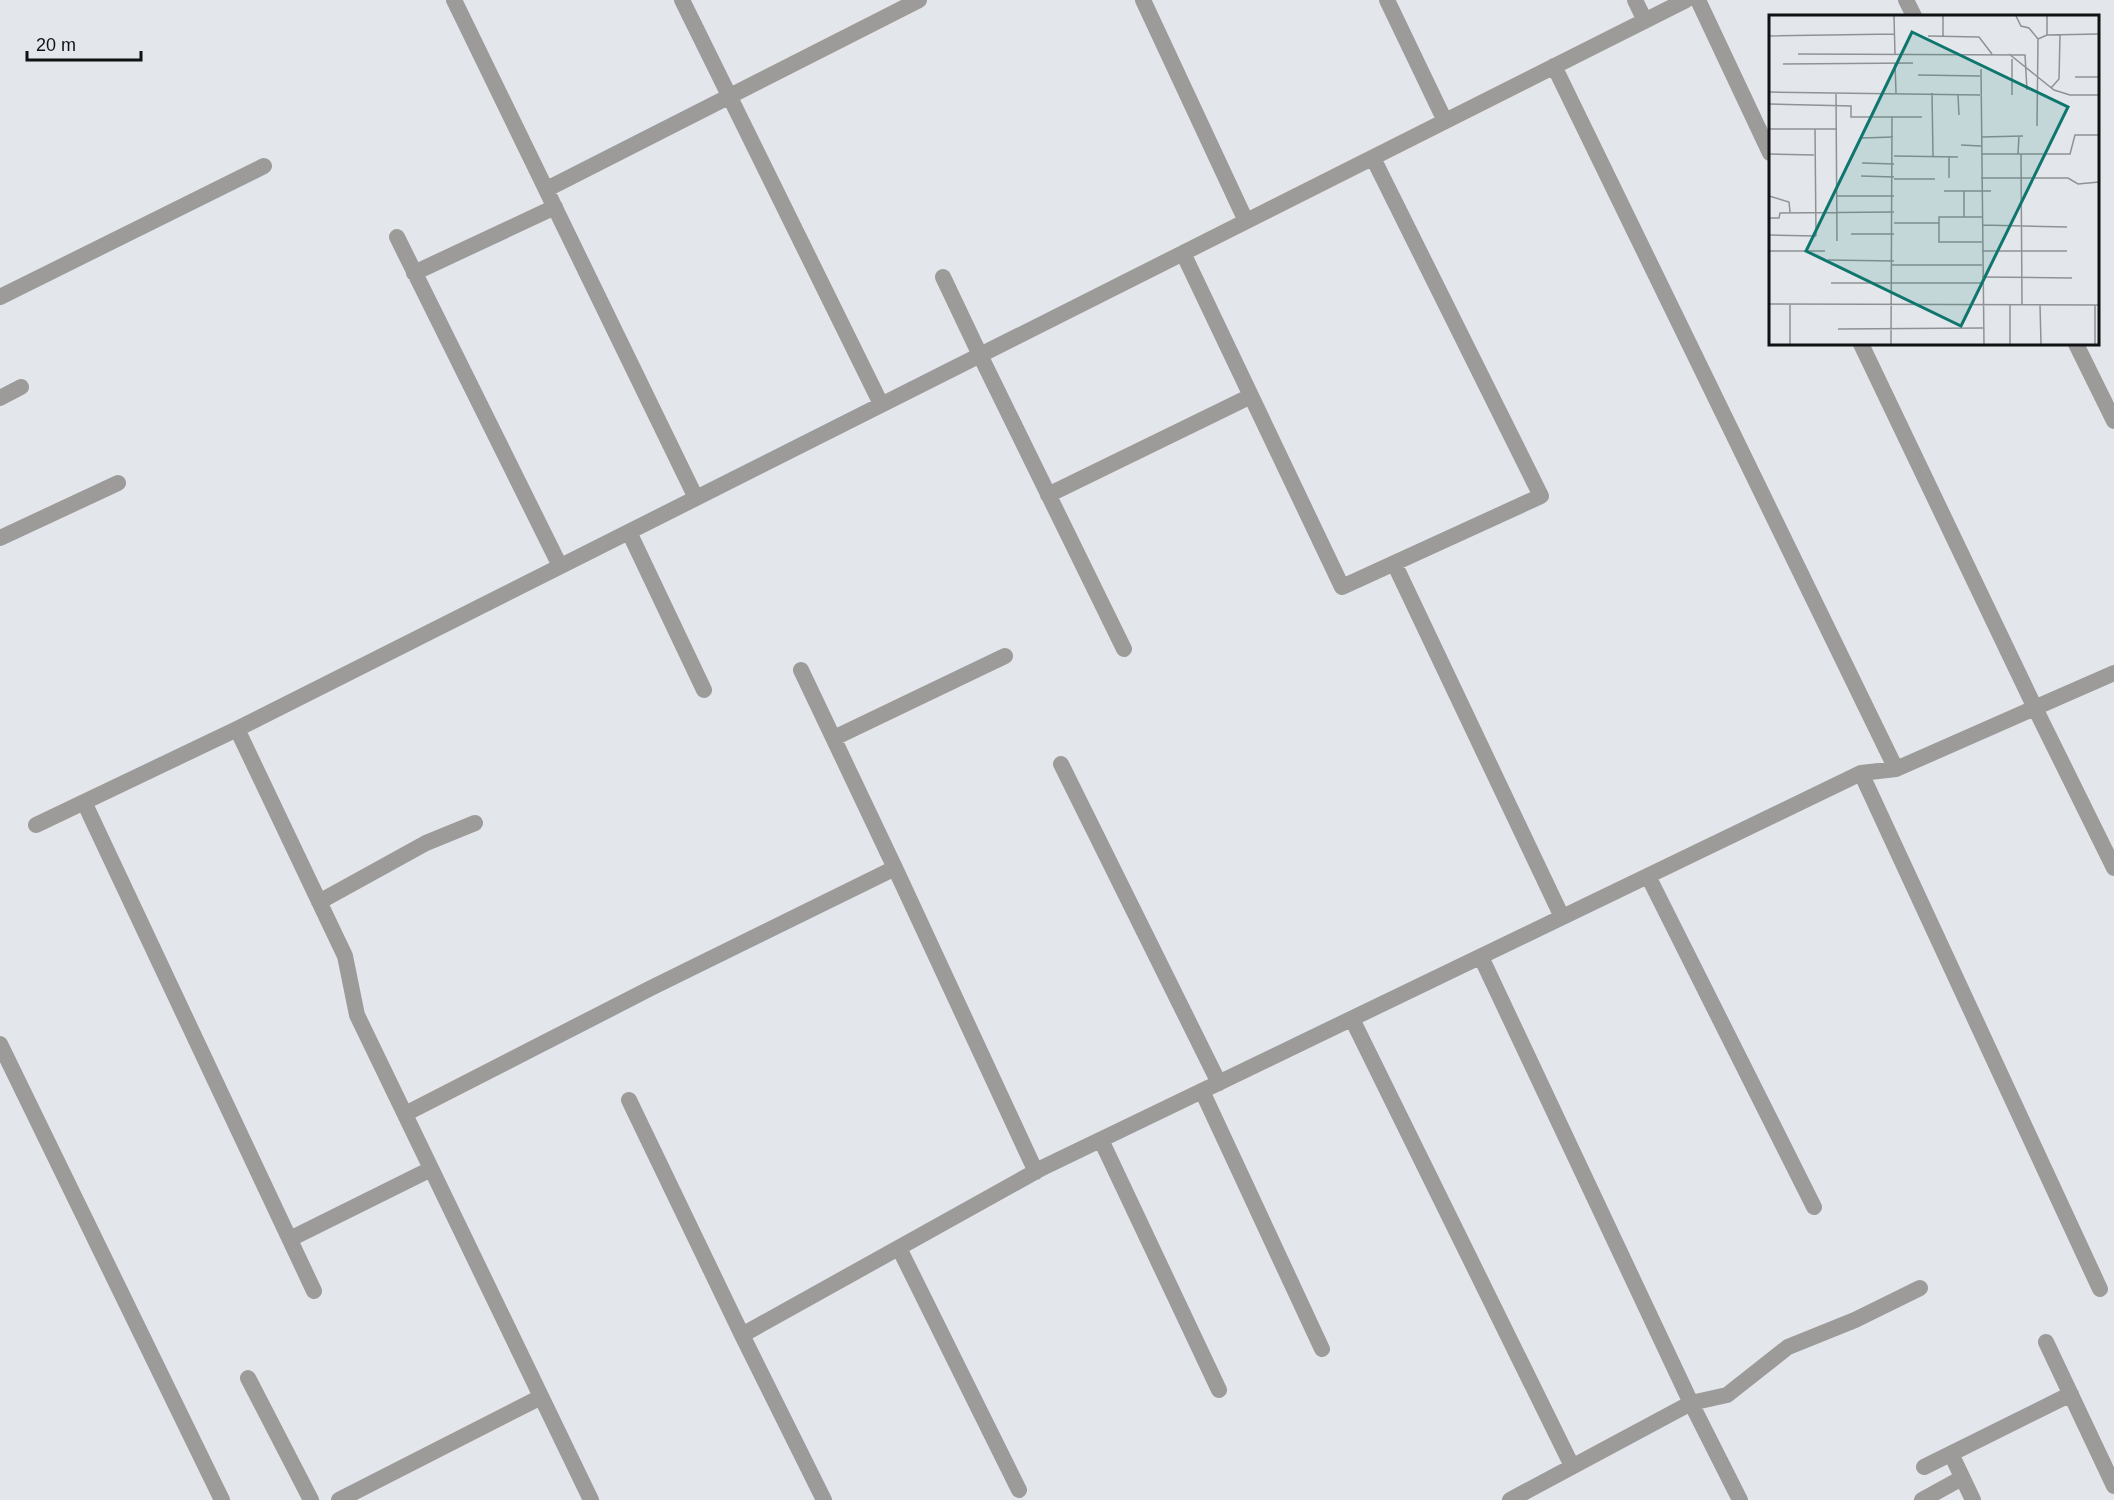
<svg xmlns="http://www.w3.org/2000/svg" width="2114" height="1500" font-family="Arial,sans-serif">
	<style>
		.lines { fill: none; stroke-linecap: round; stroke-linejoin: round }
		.minor { stroke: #9d9a9a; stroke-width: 16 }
		.tertiary { stroke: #9d9a9a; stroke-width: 16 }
		.inset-road { fill: none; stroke: #8f9295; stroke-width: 1.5 }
		.view { fill: #0f766e; fill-opacity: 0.15; stroke: #0f766e; stroke-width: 3 }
		.inset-edge { fill: none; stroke: #101213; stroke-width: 3 }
	</style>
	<rect width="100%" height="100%" fill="#e3e7eb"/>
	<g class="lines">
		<path class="minor" d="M454 0 696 498
			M682 0 881 404
			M1143 0 1246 221
			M1387 0 1445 121
			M1635 0 1645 21
			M1698 0 1770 153
			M1554 66 1896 769
			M547 189 919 0
			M397 237 560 566
			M1183 253 1342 587 1541 496 1373 158
			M414 273 555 207
			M943 277 980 355 1124 649
			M0 297 264 166
			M1861 344 2035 708 2114 868
			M0 398 21 387
			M1048 495 1251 396
			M629 532 704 690
			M0 538 118 483
			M1394 563 1562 917
			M801 670 895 868 1036 1172
			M237 729 345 956 357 1015 591 1500
			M834 738 1005 656
			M1061 764 1219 1083
			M1861 773 2100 1289
			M84 802 314 1291
			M36 825 237 729 1686 0
			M1648 876 1814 1207
			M319 902 426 843 475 823
			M1481 957 1691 1403 1740 1500
			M1352 1019 1572 1466
			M0 1044 222 1500
			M1202 1091 1322 1349
			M629 1100 742 1335 824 1500
			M405 1114 651 988 895 868
			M1101 1140 1219 1390
			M290 1239 431 1169
			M899 1248 1019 1490
			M742 1335 1042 1168 1861 773 1896 769 2114 673
			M2046 1342 2114 1486
			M248 1378 311 1500
			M1952 1453 1954 1460 1973 1500
			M1924 1467 2071 1394
			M339 1500 541 1397
			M1510 1500 1691 1403 1727 1395 1788 1347 1855 1320 1920 1288
			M1922 1500 1962 1478"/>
		<path class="tertiary" d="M1906 0 1914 16
			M2076 344 2114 421"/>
	</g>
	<g transform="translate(1769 15)">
		<rect width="330" height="330" fill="#e3e7eb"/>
		<path class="inset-road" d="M125 1 126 40M247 1 252 11 260 13 269 24M278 20V1M0 21 126 19M159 21 210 22 223 39M174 21V1M269 24 278 20 330 19M29 39 256 40 258 75M240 39 285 75 301 80H330M126 48 127 78M14 49 144 48M212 54 215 329M149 60 211 61M306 62H330M282 73 290 64 291 20M0 77 211 80M67 78 68 226M163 78 164 141M189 80 190 100M243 80V44M0 89 82 91V102H153M268 111 269 24M0 114H67M46 114 47 221M212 122 254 121M93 123 124 122M192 130 212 131M0 139 45 140M212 139H301L306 120H330M249 139 250 121M252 139 253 290M125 141 189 142M93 148 125 149M92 161 125 162M180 163V141M212 163H299L309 169 330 167M125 164H166M175 176H222M195 176V202M0 181 20 187 21 197M67 181H125M213 202H170V227H213M0 203H10L11 198 125 197M125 208H170M213 210 298 212M82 219H125M0 220 47 221M0 236H56M213 236H298M59 245 125 246M123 250H213M213 262 303 263M62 268H214M0 289 330 290M241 290V329M271 290 272 329M326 290V329M69 314 214 313M21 329V290M122 329 123 102"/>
		<path class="view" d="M143 17 299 92 192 311 37 236Z"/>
		<rect width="330" height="330" class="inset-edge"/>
	</g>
	<path d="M27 51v9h114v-9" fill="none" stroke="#101213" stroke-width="3"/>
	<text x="36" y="51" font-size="18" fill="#101213" stroke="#e3e7eb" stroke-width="4.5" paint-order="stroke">20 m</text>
</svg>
